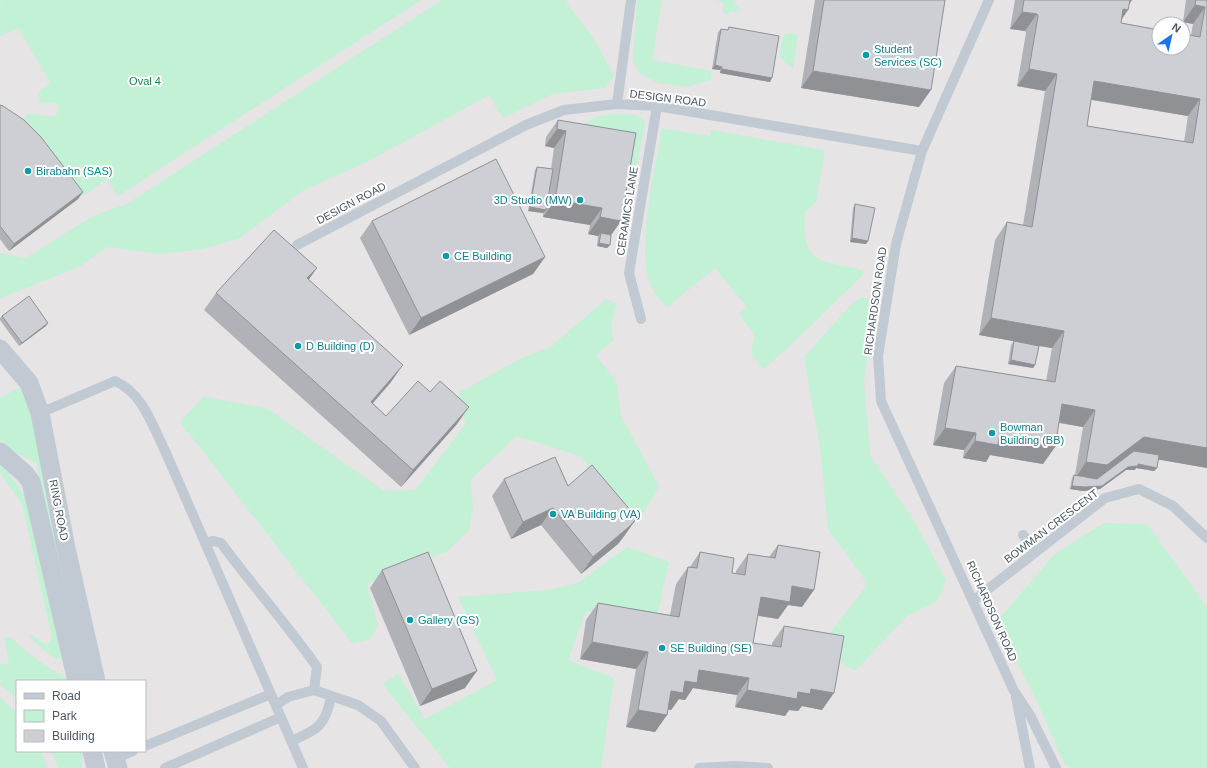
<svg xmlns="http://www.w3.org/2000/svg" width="1207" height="768" font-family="Helvetica,sans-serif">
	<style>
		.education { fill: #e6e4e5; fill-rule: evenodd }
		.green { fill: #c3f1d5 }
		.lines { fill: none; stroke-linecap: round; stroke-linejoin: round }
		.service { stroke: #c1cad2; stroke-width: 10 }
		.minor { stroke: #c1cad2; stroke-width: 19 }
		.wall { fill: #b0b2b7; fill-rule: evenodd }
		.shaded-wall { fill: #909195 }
		.building { fill: #cdcfd5; stroke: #909195; fill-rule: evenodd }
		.culture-dot { fill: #0f9aa8; stroke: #fff; stroke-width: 1.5 }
		.labels { text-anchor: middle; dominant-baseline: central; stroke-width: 4; stroke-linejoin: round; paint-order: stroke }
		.culture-label { font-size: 11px; fill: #0d838f; stroke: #fff; text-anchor: start }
		.park-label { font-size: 11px; fill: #17864f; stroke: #fff }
		.street-label { font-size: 11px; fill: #4a5661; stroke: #fff }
	</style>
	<rect width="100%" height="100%" fill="#f5f3f3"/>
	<path class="education" d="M0 0H1207V768H0ZM1159 24H1183V48H1159ZM17 681H145V751H17Z"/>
	<path class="green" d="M0 0 3 3 2 0H421L118 196 107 179 87 193 76 197 22 121 29 113 55 117 59 110 58 104 40 102 38 93 50 82 18 28 0 36Z
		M442 0H564L593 37 614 76 605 88 553 94 503 118 489 95 369 161 304 190 240 238 203 249 159 254 107 247 79 267 0 298V253L26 258 93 216 127 204Z
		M637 0H662L652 60 712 71 711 80 687 87 658 83 638 72 633 60Z
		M715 0H732L740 10 739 13 732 11 726 14 722 12 724 2Z
		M791 33 798 35 793 69 780 57 782 39 785 34Z
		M620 114 637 115 644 120 645 124 632 190 617 187 583 127C591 115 607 115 620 114Z
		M662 128 710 136 711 130 825 150 816 202 805 212C803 247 806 260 843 266 850 267 858 267 863 272V275L790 346 763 369 751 353 755 335 739 314 747 307 715 268 667 307C662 301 656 296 653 290 633 256 656 167 662 128Z
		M862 297 874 302 864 382 870 455 914 521 946 580 937 601 907 616 855 671 840 661 830 633 868 584 828 529 820 448 804 357 848 308Z
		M606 299 617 304 611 324 613 341 596 355 617 383 621 416 659 486 638 523 580 456 517 436 470 480 473 505 469 531 446 552 394 571 367 584 378 626 369 640 352 643 180 422 204 396 268 409 384 491 415 490 467 422 455 407 460 392 520 359 552 346Z
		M23 386 27 390 62 546 65 590 63 591 36 463 12 450 0 440V398Z
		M0 461 26 498 62 655 60 659H55L29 637 31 634 47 645 52 638 22 504 0 473Z
		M1104 523 1147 524 1207 607V768H1071L1064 764 1037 701 996 622 1055 554Z
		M627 547 669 562 657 617 586 611 568 660 614 678 601 768H450L383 685 398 673 425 719 497 680 458 597 548 590 578 583Z
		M4 637 12 638C29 655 46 667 67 678L68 681H17V699L0 684V665L9 663Z
		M0 697 17 713V751H41L48 768H0Z
		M51 751H82V768H58Z"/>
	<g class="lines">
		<path class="service" d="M989 0 922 151 896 244 878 356 881 401 1014 691 1030 715 1056 768
			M617 104 631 0
			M297 245 526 125 564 110 617 104 657 106 922 151
			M641 319 629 273 657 106
			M40 413 115 381C143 393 153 427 166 453L303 768
			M1023 535 1036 552
			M205 543 214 541 221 543C252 585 287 624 317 667L314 690
			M974 600 1105 498 1139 489 1173 506 1207 538
			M1016 697 1030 768
			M276 705 288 697 314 690 358 705 381 721 415 768
			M291 741C318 730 326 725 331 696
			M145 746 271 694
			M115 759 133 751
			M165 768 281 717
			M699 768 735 766 768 768"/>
		<path class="minor" d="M0 349 29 383 40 413 66 548 96 681
			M0 452 25 474 31 482 77 681
			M92 751 96 768
			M113 751 118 768"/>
	</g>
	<path class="wall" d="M815 0H945L919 107 801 88Z
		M1015 0H1132L1129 5 1128 10 1122 19 1121 23 1191 35 1193 24 1183 22 1186 0H1207V468L1158 459 1157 468 1154 471 1136 468 1135 470H1126L1100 489 1083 491 1070 489 1072 478 1074 475H1075L1083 427 1059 423 1055 447 1043 464 990 455 986 462 963 458 964 450 933 445 944 383 956 366 1046 381 1052 348 1037 346 1035 365 1033 368 1008 364 1011 345 1014 341 979 335 995 240 1007 222 1023 225 1045 91 1017 86 1026 33 1025 31 1010 29ZM1091 100 1188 116 1184 142 1087 126Z
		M729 27 770 82 720 73V70L712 69 718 32 721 29 727 30Z
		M0 105 83 192 78 199 9 251 0 239Z
		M558 120 636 133 621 221 611 235 610 245 607 248 597 246 598 236 588 234 590 225 543 217V213L528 211 535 170 537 167 551 169 554 148 545 146 546 137Z
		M855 204 868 241 866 244 850 242 853 208Z
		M372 221 545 257 533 274 409 335 360 238Z
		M309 280 391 382 373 403 386 416 457 424 401 487 204 310 216 293Z
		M2 316 46 326 19 346 0 320V318Z
		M504 479 568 486 625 535 618 544 581 574 541 525 511 539 492 496Z
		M778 545 802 607 788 605 778 619 758 616 753 643 772 646V643L784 626 822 710 802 706 798 711 789 710 785 716 735 707 737 695 693 688 685 700 679 699 671 710 668 709 667 715 655 732 626 727 636 669 580 659 586 620 598 603 670 615 676 584 688 567H690L700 552 732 573 736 574V571L748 554 769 557Z
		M382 570 465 688 420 706 370 588Z"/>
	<path class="shaded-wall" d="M1127 0H1132L1126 9 1128 10 1116 27Z
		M1195 5 1205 7 1193 24 1183 22Z
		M1022 12 1037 14 1025 31 1010 29Z
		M715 65 722 67 720 70 712 69Z
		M722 69 772 78 770 82 720 73Z
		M1029 69 1057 74 1045 91 1017 86Z
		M813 71 931 90 919 107 801 88Z
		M1094 81 1200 99 1188 116 1082 98Z
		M557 129 566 131 554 148 545 146Z
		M83 192 78 199 9 251 14 244Z
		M555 200 602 208 590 225 543 217Z
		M530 207 546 210 543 213 528 211Z
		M600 217 621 221 609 238 601 233 598 236 588 234Z
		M852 238 868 241 866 244 850 242Z
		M599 243 610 245 607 248 597 246Z
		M545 257 533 274 409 335 421 318Z
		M317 268 305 285 307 278Z
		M991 318 1064 331 1052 348 979 335Z
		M48 323 46 326 19 346 22 343Z
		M1011 360 1035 365 1033 368 1008 364Z
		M403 365 391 382 359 419 371 402Z
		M1062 404 1095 410 1083 427 1050 421Z
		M469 407 457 424 401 487 413 470Z
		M945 428 976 433 964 450 933 445Z
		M1144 437 1207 448V468L1132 455 1095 482 1075 479 1086 462Z
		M999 438 1055 447 1043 464 990 455 986 462 963 458 975 441Z
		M1138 464 1157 468 1154 471 1136 468 1135 470H1126L1100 489 1083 491 1070 489 1072 486 1085 487 1128 467Z
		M553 508 541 525 511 539 523 522Z
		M637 518 625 535 618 544 581 574 593 557Z
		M792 586 814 590 802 607 788 605 778 619 749 614 761 597Z
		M592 642 648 652 636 669 580 659Z
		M699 670 749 678 737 695 693 688 685 700 679 699 671 710 659 708 671 691 685 681Z
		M477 671 465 688 420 706 432 689Z
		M811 689 834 693 822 710 802 706 798 711 789 710 785 716 735 707 747 690 798 692Z
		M638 710 667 715 655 732 626 727Z"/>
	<path class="building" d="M824 0H945L931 90 813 71Z
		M1024 0H1130L1128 10 1123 9 1121 23 1159 30V48H1183V34L1200 37 1205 7 1195 5 1196 0H1207V448L1144 437 1107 465 1086 462 1095 410 1062 404 1055 447 999 438 998 445 975 441 976 433 945 428 956 366 1055 382 1064 331 991 318 1007 222 1032 227 1057 74 1029 69 1038 16 1037 14 1022 12ZM1094 81 1200 99 1193 143 1087 126Z
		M729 27 779 36 772 78 722 69V67L715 65 721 29 728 30Z
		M0 105 3 106 24 120 41 137 83 192 14 244 0 226Z
		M558 120 636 133 621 221 600 217 602 208 555 200 566 131 557 129Z
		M496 159 545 257 421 318 372 221Z
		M537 167 553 169 546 210 530 207Z
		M855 204 875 208 868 241 852 238Z
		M274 230 317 268 307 278 403 365 371 402 386 416 418 381 430 392 440 381 469 407 413 470 216 293Z
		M601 233 611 235 610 245 599 243Z
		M29 296 48 323 22 343 2 316Z
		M1014 341 1039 346 1035 365 1011 360Z
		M1134 451 1159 455 1157 468 1138 464V466L1128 467 1102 486 1085 487 1072 486 1074 475 1097 479Z
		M555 457 568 486 592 465 637 518 630 526 593 557 553 508 523 522 504 479Z
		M778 545 820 552 814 590 792 586 790 602 761 597 753 643 781 647 784 626 844 636 834 693 811 689 810 694 798 692 797 699 747 690 749 678 699 670 697 683 685 681 683 693 671 691 667 715 638 710 648 652 592 642 598 603 679 617 688 567 697 568 700 552 734 558 732 573 745 575 748 554 775 558Z
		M428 552 477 671 432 689 382 570Z"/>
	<g class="culture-dot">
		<circle cx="866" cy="55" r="4"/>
		<circle cx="28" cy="171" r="4"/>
		<circle cx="580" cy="200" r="4"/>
		<circle cx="446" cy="256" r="4"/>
		<circle cx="298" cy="346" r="4"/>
		<circle cx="992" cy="433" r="4"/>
		<circle cx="553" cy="514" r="4"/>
		<circle cx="410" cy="620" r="4"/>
		<circle cx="662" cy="648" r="4"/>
	</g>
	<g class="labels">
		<g class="culture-label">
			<text x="874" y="49">Student<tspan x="874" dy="13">Services (SC)</tspan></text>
			<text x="36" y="171">Birabahn (SAS)</text>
			<text x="572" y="200" text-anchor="end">3D Studio (MW)</text>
			<text x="454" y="256">CE Building</text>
			<text x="306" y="346">D Building (D)</text>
			<text x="1000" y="427">Bowman<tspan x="1000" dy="13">Building (BB)</tspan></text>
			<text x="561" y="514">VA Building (VA)</text>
			<text x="418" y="620">Gallery (GS)</text>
			<text x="670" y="648">SE Building (SE)</text>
		</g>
		<g class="park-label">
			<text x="145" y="81">Oval 4</text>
		</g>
		<g class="street-label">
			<text transform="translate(668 98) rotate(7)">DESIGN ROAD</text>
			<text transform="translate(351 203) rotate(-28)">DESIGN ROAD</text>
			<text transform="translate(627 211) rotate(-81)">CERAMICS LANE</text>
			<text transform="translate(875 301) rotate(-82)">RICHARDSON ROAD</text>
			<text transform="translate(59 510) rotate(79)">RING ROAD</text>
			<text transform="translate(1051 526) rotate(-37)">BOWMAN CRESCENT</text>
			<text transform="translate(992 611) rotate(66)">RICHARDSON ROAD</text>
		</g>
	</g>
	<rect x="16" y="680" width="130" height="72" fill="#ffffff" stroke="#b7bbc0"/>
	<rect x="24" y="693" width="20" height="6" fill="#c1cad2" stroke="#b7bbc0"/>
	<text x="52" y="700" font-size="12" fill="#4a5661">Road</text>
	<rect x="24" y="710" width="20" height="12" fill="#c3f1d5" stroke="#b7bbc0"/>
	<text x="52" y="720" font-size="12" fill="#4a5661">Park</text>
	<rect x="24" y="730" width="20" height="12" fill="#cdcfd5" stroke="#b7bbc0"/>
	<text x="52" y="740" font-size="12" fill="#4a5661">Building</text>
	<g transform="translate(1171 36) rotate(34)"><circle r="19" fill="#ffffff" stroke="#b7bbc0"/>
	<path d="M0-3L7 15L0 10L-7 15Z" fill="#1a73e8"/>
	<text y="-6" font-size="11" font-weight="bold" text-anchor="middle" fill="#4a5661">N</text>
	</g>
</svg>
